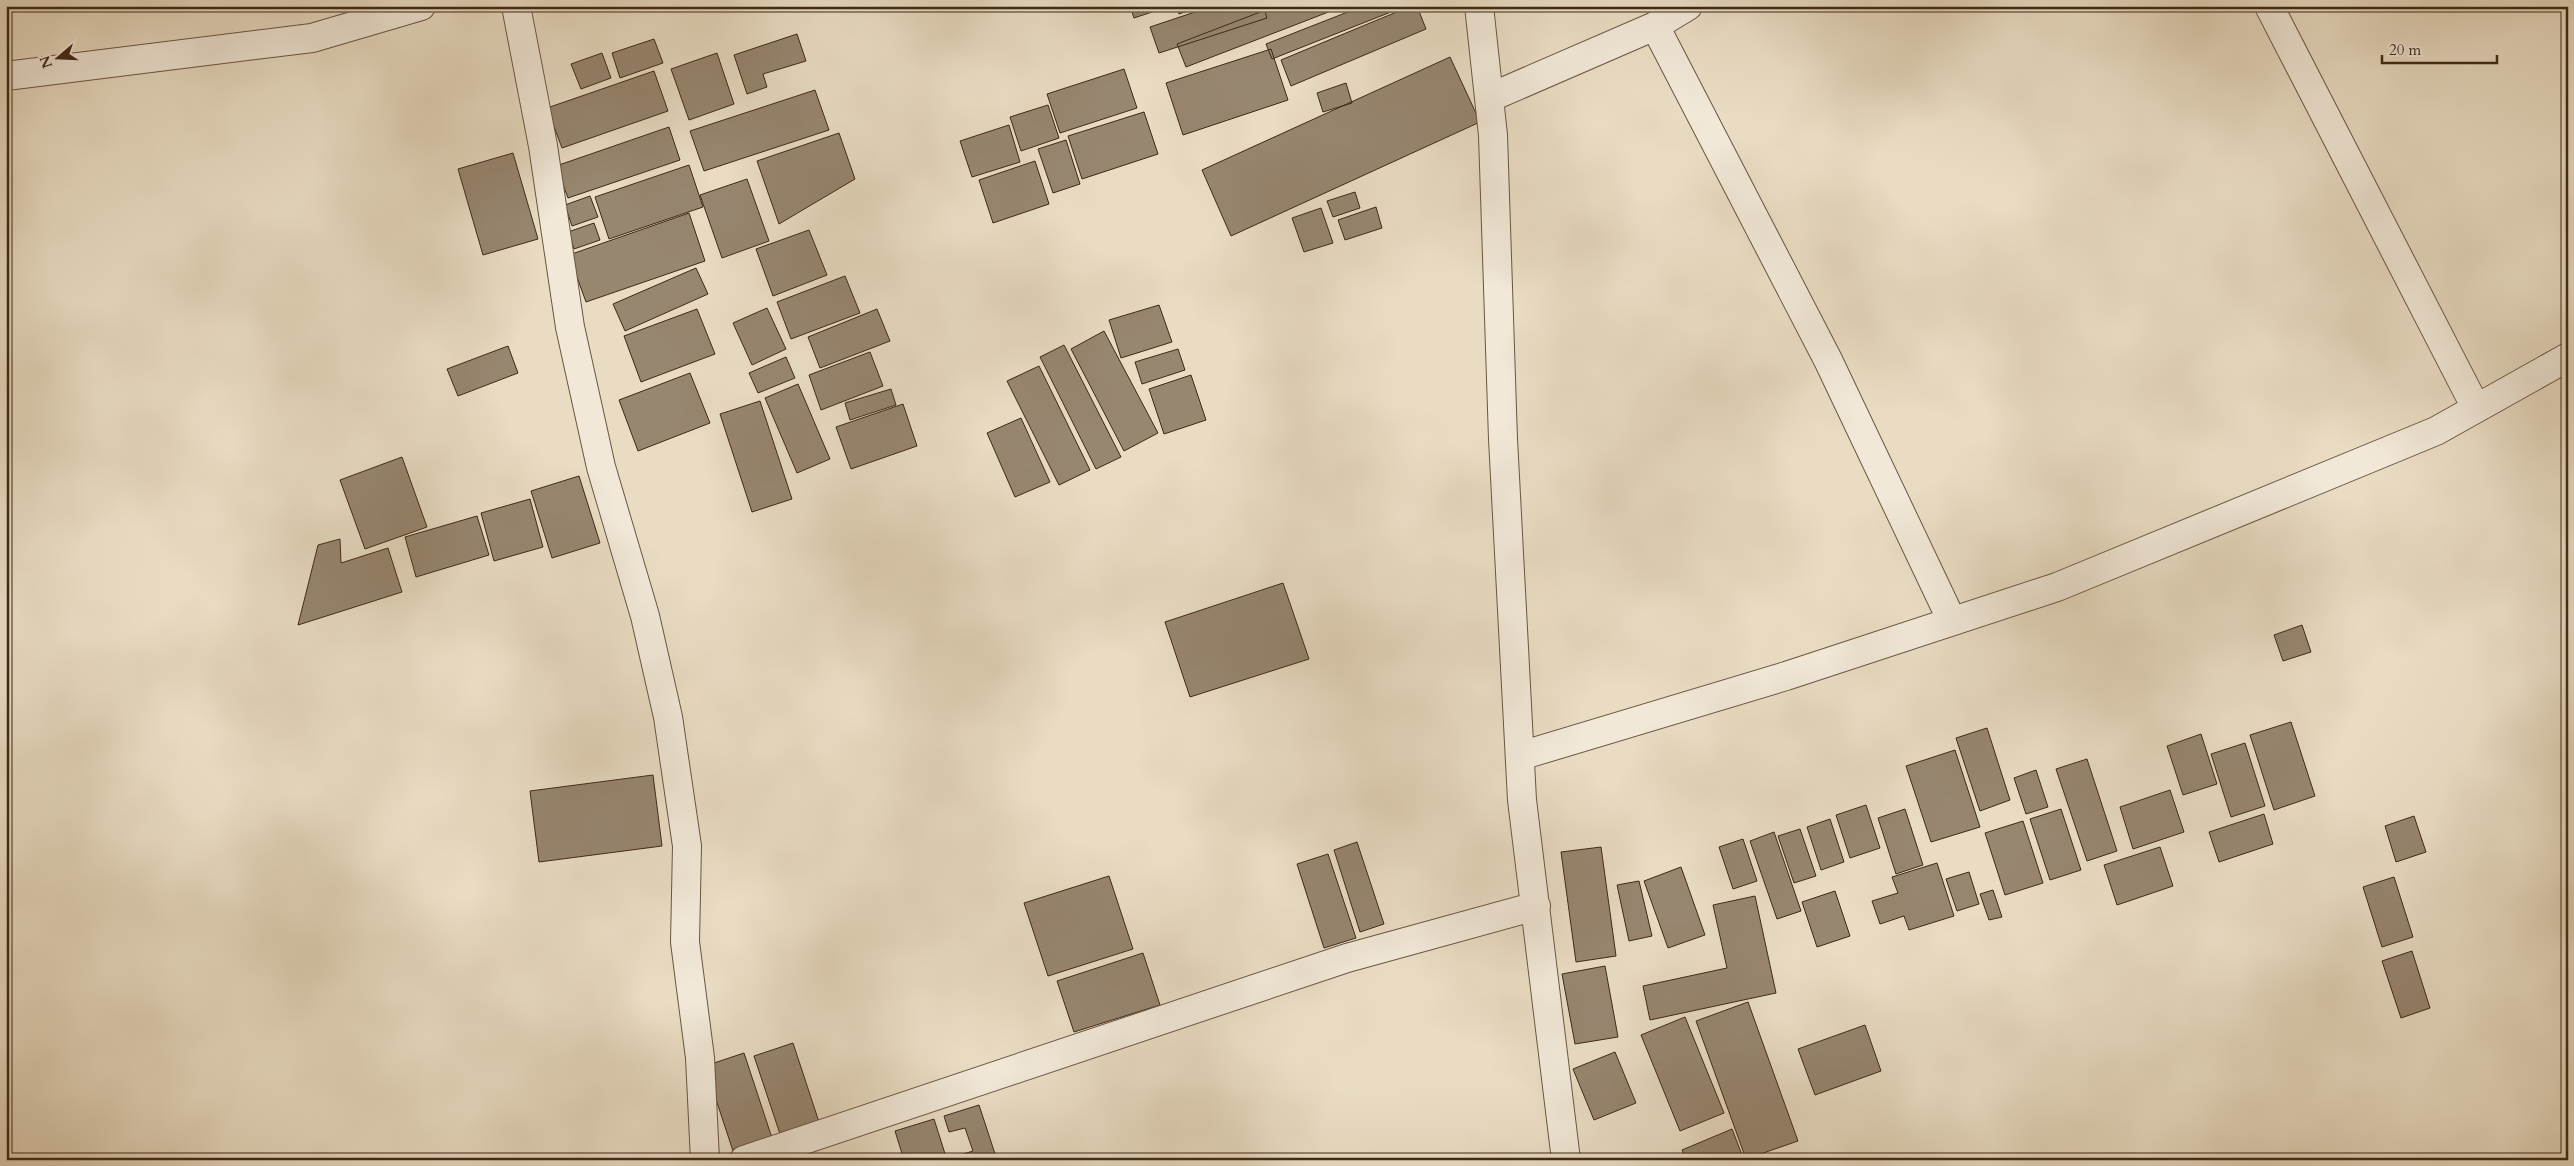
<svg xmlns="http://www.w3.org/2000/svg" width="2574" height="1166" font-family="Cardo,serif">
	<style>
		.building { fill: #978670; stroke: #3e2917 }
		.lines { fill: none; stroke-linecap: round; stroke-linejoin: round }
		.minor-casing { stroke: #695642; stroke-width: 30 }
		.minor { stroke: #f1e8d8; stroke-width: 28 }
	</style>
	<rect width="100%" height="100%" fill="#e9dcc3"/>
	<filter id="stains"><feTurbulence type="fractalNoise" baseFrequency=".004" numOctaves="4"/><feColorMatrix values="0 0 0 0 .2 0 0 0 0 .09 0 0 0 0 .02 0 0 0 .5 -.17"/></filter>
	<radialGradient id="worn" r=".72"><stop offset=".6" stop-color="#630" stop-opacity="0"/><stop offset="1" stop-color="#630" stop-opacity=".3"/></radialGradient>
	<path class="building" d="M1130 6H1166L1167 7 1134 18Z
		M1176 6H1202L1179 14Z
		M1213 6H1263L1267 18 1159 53 1150 27Z
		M1276 6H1344L1186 67 1177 44Z
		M1363 6H1406L1272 59 1266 44Z
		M1411 6H1417L1426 29 1291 86 1281 60Z
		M797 34 806 61 763 74 767 87 747 94 734 55Z
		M654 39 663 63 620 78 612 53Z
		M1271 49 1288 100 1183 135 1166 83Z
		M602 53 611 78 581 89 571 64Z
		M717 53 734 104 689 120 671 69Z
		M1450 57 1480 122 1231 236 1202 170Z
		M1124 69 1137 108 1060 133 1047 94Z
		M654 71 668 111 562 148 547 108Z
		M1346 83 1352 103 1323 112 1317 93Z
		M815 90 829 130 704 171 690 131Z
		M1048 105 1059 138 1021 151 1010 117Z
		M1144 112 1158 154 1082 179 1068 136Z
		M1009 125 1020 162 972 177 960 141Z
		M669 127 680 160 568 198 556 166Z
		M839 133 855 179 779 224 757 161Z
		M1066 140 1080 184 1053 193 1038 149Z
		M513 153 538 239 483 255 458 169Z
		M1035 161 1049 204 993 223 979 180Z
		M689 165 703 207 609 239 595 197Z
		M747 179 769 241 722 258 700 195Z
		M1355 192 1360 208 1333 217 1327 201Z
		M590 196 598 217 572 226 565 205Z
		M1376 207 1382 228 1345 240 1338 220Z
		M1321 208 1333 243 1304 252 1292 218Z
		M689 213 705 261 586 302 569 255Z
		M594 223 600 240 574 249 568 232Z
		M809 230 827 275 773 296 756 249Z
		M696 268 708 294 625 331 613 304Z
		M845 276 860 313 791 339 777 302Z
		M1159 305 1172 342 1121 358 1109 320Z
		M767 308 786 349 752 365 733 323Z
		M697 309 715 354 641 382 624 336Z
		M877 309 890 341 820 368 808 337Z
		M1104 331 1158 433 1124 451 1071 349Z
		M1064 345 1121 457 1096 469 1040 357Z
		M508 346 518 373 458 396 447 369Z
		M1178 349 1185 370 1142 384 1135 362Z
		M870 352 883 386 821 410 809 375Z
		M786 357 795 378 758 393 749 373Z
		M1039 366 1090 470 1059 485 1007 381Z
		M690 373 710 423 638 451 619 400Z
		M1191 375 1206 420 1164 434 1149 389Z
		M798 384 830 459 797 473 765 398Z
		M891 389 896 405 850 420 845 403Z
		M760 401 792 499 752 512 720 414Z
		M903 404 917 446 851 469 836 427Z
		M1021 418 1050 482 1015 497 987 433Z
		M402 457 427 527 365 549 340 480Z
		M579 476 600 543 552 558 531 491Z
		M530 499 543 547 494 561 481 513Z
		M477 516 489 555 416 577 405 537Z
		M340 539 341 563 388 548 402 592 298 625 318 545Z
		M1283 583 1309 659 1190 697 1165 622Z
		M2302 625 2311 652 2283 661 2274 635Z
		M2291 722 2315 796 2274 810 2250 735Z
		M1987 728 2010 800 1980 811 1956 738Z
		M2201 734 2217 784 2183 795 2167 746Z
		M2245 743 2265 806 2231 817 2211 754Z
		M1955 750 1980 827 1931 842 1906 766Z
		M2087 759 2117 851 2087 861 2056 769Z
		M2036 770 2048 807 2026 814 2014 778Z
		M653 775 662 846 539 862 530 791Z
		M2170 790 2184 832 2133 849 2120 807Z
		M1866 805 1880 848 1850 858 1836 815Z
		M1905 809 1923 865 1896 874 1878 818Z
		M2061 809 2081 870 2050 880 2030 819Z
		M2264 814 2273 844 2219 862 2209 832Z
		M2414 816 2426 852 2396 862 2385 826Z
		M1830 819 1844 862 1821 870 1807 827Z
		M2023 821 2043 883 2005 895 1985 833Z
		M1800 829 1816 876 1794 883 1778 836Z
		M1774 832 1801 911 1777 919 1750 841Z
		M1743 839 1757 881 1733 889 1719 847Z
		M1357 842 1384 924 1360 932 1334 850Z
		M1601 847 1616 956 1576 962 1561 852Z
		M2160 847 2173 886 2117 905 2104 865Z
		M1328 854 1356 938 1324 948 1297 864Z
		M1937 863 1954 916 1909 930 1904 916 1880 924 1872 901 1898 893 1892 877Z
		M1681 867 1705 935 1668 948 1644 881Z
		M1969 872 1979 904 1957 911 1946 879Z
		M1109 876 1133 949 1048 976 1024 903Z
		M2394 877 2413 937 2382 947 2363 887Z
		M1639 881 1652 936 1629 941 1617 885Z
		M1993 890 2002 917 1989 920 1980 894Z
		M1835 891 1850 936 1817 947 1802 902Z
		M1755 896 1776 993 1650 1020 1643 986 1727 968 1713 905Z
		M2412 951 2430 1008 2401 1018 2382 961Z
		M1143 953 1160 1005 1074 1032 1057 981Z
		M1605 966 1618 1037 1575 1044 1562 974Z
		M1748 1002 1798 1141 1746 1159 1696 1021Z
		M1685 1017 1724 1113 1680 1131 1641 1035Z
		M1865 1025 1881 1071 1815 1095 1798 1049Z
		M793 1043 819 1122 780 1134 754 1056Z
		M1615 1052 1636 1103 1594 1120 1573 1069Z
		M744 1053 772 1138 733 1151 705 1066Z
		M979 1105 997 1160H958L957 1156 973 1151 965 1128 949 1132 944 1116Z
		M934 1119 947 1160H904L895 1131Z
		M1732 1129 1744 1160H1686L1682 1150Z"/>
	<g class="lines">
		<defs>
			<path id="minor" d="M516 6 543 146 570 327 601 467 645 616 668 717 687 846 685 942 700 1058 705 1160
				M1479 6 1493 135 1503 439 1522 800 1566 1160
				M2269 6 2476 408
				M1655 26 1828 360 1952 621
				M6 76 312 38 421 6
				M1489 98 1655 26 1688 6
				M1520 756 1786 676 2057 587 2436 431 2568 357
				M744 1160 1347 958 1536 906"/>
		</defs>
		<use href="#minor" class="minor-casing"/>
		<use href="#minor" class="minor"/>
	</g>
	<rect width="2574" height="1166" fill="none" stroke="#e9dcc3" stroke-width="25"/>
	<rect x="8" y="8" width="2559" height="1151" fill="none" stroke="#3e2917" stroke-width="2.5"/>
	<rect x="12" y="12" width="2549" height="1141" fill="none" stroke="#3e2917"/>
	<g transform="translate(58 58) rotate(251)" stroke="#f1e8d8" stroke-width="4" paint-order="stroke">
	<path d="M0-4L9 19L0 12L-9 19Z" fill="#3e2917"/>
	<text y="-8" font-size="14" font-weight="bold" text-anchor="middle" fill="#3e2917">N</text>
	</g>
	<path d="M2382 55v8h115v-8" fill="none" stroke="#3e2917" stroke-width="2.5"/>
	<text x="2389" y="55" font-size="15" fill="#3e2917" stroke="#f1e8d8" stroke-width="4" paint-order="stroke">20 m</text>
	<rect width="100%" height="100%" filter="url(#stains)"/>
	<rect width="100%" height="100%" fill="url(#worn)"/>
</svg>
